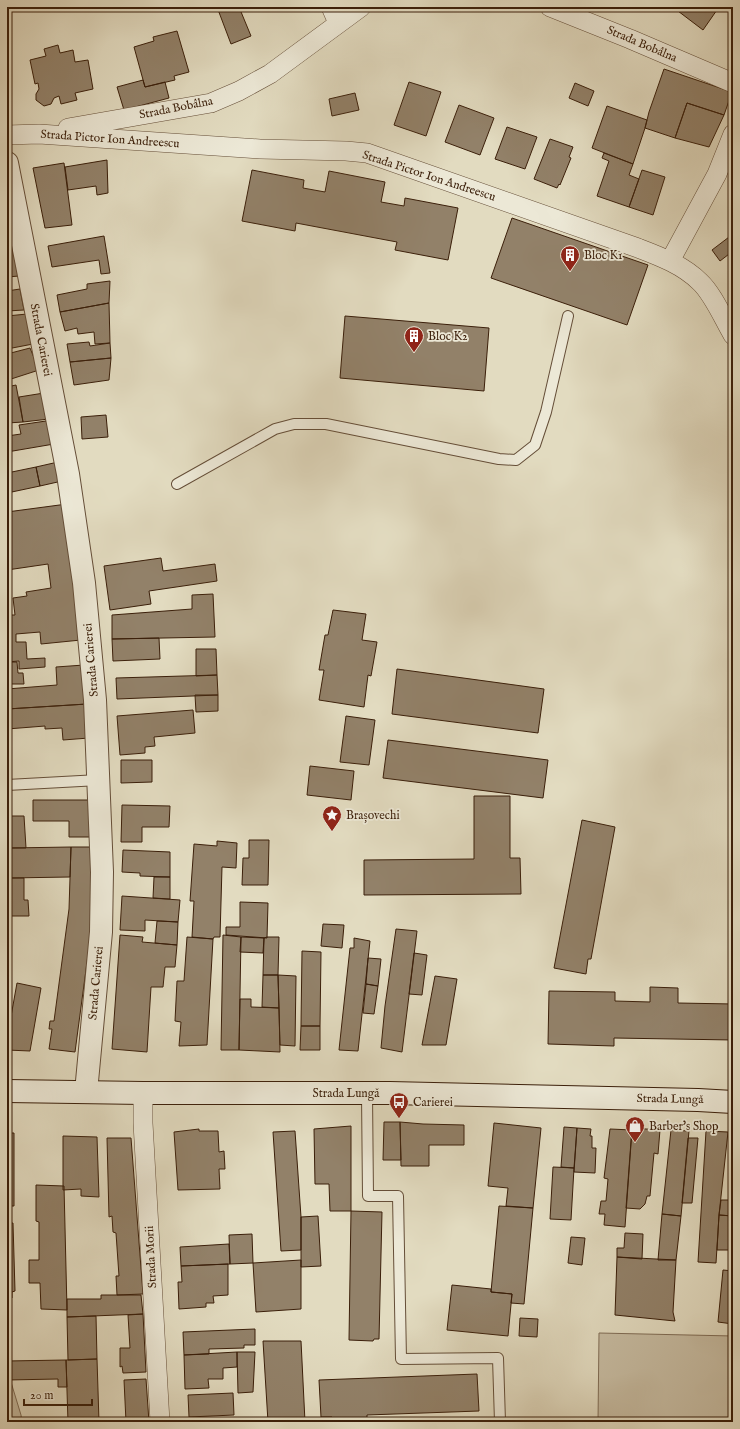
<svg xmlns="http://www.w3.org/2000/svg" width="740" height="1429" font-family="'IM FELL English',serif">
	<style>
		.green { fill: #c6bba1; stroke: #806d56 }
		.building { fill: #928169; stroke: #3b1f0a }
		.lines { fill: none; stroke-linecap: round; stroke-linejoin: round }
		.service-casing { stroke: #654e38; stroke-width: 12 }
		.minor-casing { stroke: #654e38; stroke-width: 20 }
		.tertiary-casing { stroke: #654e38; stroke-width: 24 }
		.secondary-casing { stroke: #3b1f0a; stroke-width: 24 }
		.service { stroke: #ece8d6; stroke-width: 10 }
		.minor { stroke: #ece8d6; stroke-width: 19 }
		.tertiary { stroke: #ece8d6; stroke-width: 22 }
		.secondary { stroke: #ece8d6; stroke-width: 22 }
		.labels { text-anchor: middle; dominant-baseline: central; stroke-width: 3.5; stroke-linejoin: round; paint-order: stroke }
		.street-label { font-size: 12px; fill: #3b1f0a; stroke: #ece8d6 }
		.poi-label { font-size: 12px; fill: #3b1f0a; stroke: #ece8d6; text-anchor: start }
	</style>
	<rect width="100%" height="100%" fill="#e2dbc0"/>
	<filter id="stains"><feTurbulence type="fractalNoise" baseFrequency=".005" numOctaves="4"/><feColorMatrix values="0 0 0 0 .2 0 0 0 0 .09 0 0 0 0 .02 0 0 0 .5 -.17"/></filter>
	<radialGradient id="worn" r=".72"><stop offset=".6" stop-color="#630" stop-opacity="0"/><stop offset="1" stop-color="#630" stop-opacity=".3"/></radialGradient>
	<path class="green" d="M599 1333 733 1336V1422H598Z
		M7 1369 21 1415 22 1422H7Z"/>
	<path class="building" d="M217 7H239L251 36 231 44Z
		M674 7H719L703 30 674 8Z
		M177 31 189 72 174 76 175 80 145 87 134 47 154 41 153 37Z
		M58 45 60 53 73 50 75 62 88 60 93 89 75 93 77 100 61 104 59 96 54 98 51 104 44 106 36 100V94L39 89 38 83 35 84 30 60 46 56 44 49Z
		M664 69 732 92 724 115 687 103 675 138 645 128 649 112Z
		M143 80 145 87 165 82 169 98 124 110 117 87Z
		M409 82 441 92 426 136 394 125Z
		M575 83 594 91 588 106 569 98Z
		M355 93 359 110 332 116 329 99Z
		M687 103 724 115 709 147 675 138Z
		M459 105 494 118 480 155 445 142Z
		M607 106 647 120 645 128 633 164 592 148Z
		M507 127 537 137 525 169 495 159Z
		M550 139 573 147 569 157 571 158 560 185 559 184 557 188 534 179Z
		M604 153 633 164 629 175 639 179 629 207 597 196 609 161 602 158Z
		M107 160 108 193 97 195 96 186 68 190 65 167Z
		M64 163 72 225 45 228 33 168Z
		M252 170 304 180 303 188 325 192 329 171 385 182 381 202 404 206 405 198 458 208 448 260 395 250 397 242 296 223 295 231 242 221Z
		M642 170 665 177 653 215 629 207Z
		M512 218 648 265 627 325 491 278Z
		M733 234V251L720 261 712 250Z
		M104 236 110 273 101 274 99 260 52 267 48 246Z
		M13 249 19 276 7 277V251Z
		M110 281 109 303 60 312 57 295 87 289V284Z
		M20 289 24 310 7 311V291Z
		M109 303 110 343 95 344 94 332 78 334 77 328 65 331 60 312Z
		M27 314 33 344 7 349V316Z
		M345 316 489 328 484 391 340 378Z
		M89 342 90 346 110 343 111 358 70 362 67 344Z
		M30 348 39 370 8 380 7 378V354Z
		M111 358 109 380 74 385 70 362Z
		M16 385 23 422 7 423V387Z
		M44 393 49 419 23 422 19 397Z
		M106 415 108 437 82 439 81 417Z
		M46 421 54 444 7 452V436L21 434 19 425Z
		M58 462 62 481 40 486 36 467Z
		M36 467 40 486 7 493V473Z
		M67 504 81 640 41 644 40 632 16 634V642H26L27 659 45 658V667L19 669V661L7 662V615H15L13 598 27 596 26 592 51 588 48 564 7 570V512Z
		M161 558 163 571 215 564 217 581 149 591 151 604 110 610 104 566Z
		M213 594 215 637 112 639V615L192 609V595Z
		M333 610 366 614 362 640 377 642 371 676 368 675 364 707 319 700 324 670H319L325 635H328Z
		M159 638 160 659 113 661 112 639Z
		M196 649H216L217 675 196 676Z
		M7 662H17L18 673H23L24 684H7Z
		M84 665 87 704 7 709V689L57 685 56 667Z
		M397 669 544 689 538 733 392 714Z
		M217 675 218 695 117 699 116 678Z
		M195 695H218V711L196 712Z
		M87 704 89 738 63 740 62 728 45 729V726L7 729V709Z
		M193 710 195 733 154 737 155 746 145 747V753L120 755 117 716Z
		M346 716 375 720 369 765 340 762Z
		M388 740 548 760 543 798 383 778Z
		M121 760H152V782L121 783Z
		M310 766 354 771 351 800 307 795Z
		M474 796H510V858H520L521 894 364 895V860L474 859Z
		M33 800H91L90 837H69V821H33Z
		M122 805 170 806 169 827H142V842H121Z
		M7 816H24L26 848H8Z
		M582 820 615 827 591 959H588L586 974 554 968Z
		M249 840H269L268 885H242L243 858H249Z
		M217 841 237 843 236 868 222 867 220 937H214L213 939 192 937 194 901H190L194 844 217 846Z
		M71 847H92L94 910 75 1052 49 1049 52 1029H49L50 1021H54L69 909Z
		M71 847 70 877 8 878V848Z
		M123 850 170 852V877L140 876V873L122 872Z
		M7 875H8L9 968 7 982Z
		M154 877H170V899L153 898Z
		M8 878H24V900H28L29 916H8Z
		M122 896 180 900 178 922 145 920V931L120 930Z
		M240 902 268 903 267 938 226 935V927H240Z
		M157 921 178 922 177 945 155 943Z
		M323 924 344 925 342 948 321 946Z
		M396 929 417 931 402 1052 381 1048 385 1006Z
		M120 935 143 937 142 942 177 945 175 967H165L163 987H151L147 1052 112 1049Z
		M223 935 241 937 239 1050H221Z
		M187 937 213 939 207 1045 179 1046 181 1022 175 1021 177 981H184Z
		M241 937 264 938 263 953 240 952Z
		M267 937H279L278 975H263L264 938Z
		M354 938 370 941 358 1051 339 1050 350 948H354Z
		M302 951 321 952 320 1026H301Z
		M414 953 427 955 422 995 409 994Z
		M368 958 381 959 378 986 366 984Z
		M263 975H278L279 1008 262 1007Z
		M278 975 296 976 295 1046 280 1045Z
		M435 976 457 979 446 1045H422Z
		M17 983 41 988 30 1051 7 1050V1022H10Z
		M366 984 378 986 374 1014 363 1013Z
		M650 987 678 988V1003L733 1004V1040L614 1038V1046L548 1044 549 991 615 992V1001L650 1002Z
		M240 999H251V1007L279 1008 280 1052 239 1050Z
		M301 1026H320V1050H300Z
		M384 1122H400L401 1160H383Z
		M400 1122 423 1124 464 1125V1145H429V1166H401Z
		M494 1123 541 1128 533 1208 506 1206 508 1188 488 1186Z
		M351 1126V1211H330L329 1184H315L314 1129Z
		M564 1127 577 1128 574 1168 561 1167Z
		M577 1128 591 1129 590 1136H592V1148H596L595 1173 574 1172Z
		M632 1128 660 1130 658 1154 654 1153 650 1196H647L645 1204 640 1209 626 1208Z
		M199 1129V1131H218L219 1152 224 1151 225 1169H219L220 1189 178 1190 174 1132Z
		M610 1129 632 1130 625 1227 604 1225 605 1214H599L601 1201H606L608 1179 604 1178Z
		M671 1130 689 1131 681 1216 662 1214Z
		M295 1131 301 1217V1250L281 1251 273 1132Z
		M706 1131 728 1132 719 1215 716 1263 698 1262Z
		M7 1133H14V1206H7Z
		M63 1136 97 1137 99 1197 81 1196V1189L63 1190Z
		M107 1138H131L143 1294 117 1295 116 1276H119L116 1233 113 1232 112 1216 109 1217Z
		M688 1138H698L692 1203H682Z
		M553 1167 574 1168 571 1220 550 1219Z
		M36 1185 64 1186 67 1310 41 1309 40 1283H29V1260H39V1222L36 1221Z
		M721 1200H733V1216L719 1215Z
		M499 1206 533 1208 524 1304 511 1303 512 1294 491 1292Z
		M351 1211 382 1212 379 1339H374L373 1341 349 1340Z
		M662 1214 681 1216 676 1260H658Z
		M719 1215 733 1216 731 1250H717Z
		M318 1216 321 1266 301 1267V1217Z
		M7 1223H13L15 1291 12 1292V1298L7 1299Z
		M625 1233 643 1234 642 1259 617 1257V1248H624Z
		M252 1234 253 1263 230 1264 229 1235Z
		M571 1237 585 1238 582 1265 568 1263Z
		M229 1244 230 1264 181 1266 180 1247Z
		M617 1257 676 1260 673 1312 675 1321 615 1315Z
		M301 1260V1309L256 1312 253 1263Z
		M228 1264V1295L213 1296 214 1303H206V1307L179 1309 178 1282H182L181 1266Z
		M723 1270 733 1271V1324L718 1322Z
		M452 1285 491 1289V1292L512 1294 508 1336 447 1330Z
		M101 1295H141L143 1314 67 1317V1299H101Z
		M143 1314 146 1372 123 1373 122 1366 120 1367V1348H130L128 1315Z
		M96 1316 97 1359 68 1360 67 1317Z
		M520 1318 538 1319 537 1337 519 1336Z
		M255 1329V1345H244V1348L209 1349V1354L184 1355 183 1332Z
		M263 1341H301L305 1422H268Z
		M237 1352V1367L223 1368V1379H208L209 1388 185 1389 184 1355Z
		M237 1352H255L253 1392 238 1393Z
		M97 1359 99 1422H68L66 1360Z
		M66 1360 67 1387H58V1379L7 1380V1361Z
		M477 1374 479 1411 367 1415V1422H332V1417H321L319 1380Z
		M146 1379 149 1422H126L124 1380Z
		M233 1393 234 1415 189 1417 188 1395Z"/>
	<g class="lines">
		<defs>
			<path id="service" d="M177 484 275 429 294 424H326L499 459 516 460 535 445 546 412 568 316
				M7 785 99 780
				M367 1094 368 1196H398L401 1359 498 1358 500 1422"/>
			<path id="minor" d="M331 7 338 23
				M550 7 630 39 733 83
				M68 128 211 103 239 91 270 74 361 7
				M7 135 39 134 260 149 346 151 367 153 638 248C659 256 683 265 700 282 713 294 724 320 733 335
				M670 261 717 174 733 134
				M143 1093V1123L160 1422"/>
			<path id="tertiary" d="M7 163 68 474 84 583 95 700 102 872 101 932 86 1092"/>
			<path id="secondary" d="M7 1091 143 1093H390L698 1100 733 1102"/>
		</defs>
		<use href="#service" class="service-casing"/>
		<use href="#minor" class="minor-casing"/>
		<use href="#tertiary" class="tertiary-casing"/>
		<use href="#secondary" class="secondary-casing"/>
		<use href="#service" class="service"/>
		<use href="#minor" class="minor"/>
		<use href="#tertiary" class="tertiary"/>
		<use href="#secondary" class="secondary"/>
	</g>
	<defs>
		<symbol id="building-pin" viewBox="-11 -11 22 30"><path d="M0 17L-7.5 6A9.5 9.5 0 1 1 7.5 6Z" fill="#8f2418" stroke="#ece8d6"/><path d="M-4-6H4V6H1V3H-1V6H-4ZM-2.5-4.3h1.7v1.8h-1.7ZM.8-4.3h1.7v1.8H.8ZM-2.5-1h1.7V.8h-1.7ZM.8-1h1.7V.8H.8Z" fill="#fff"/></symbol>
		<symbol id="sight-pin" viewBox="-11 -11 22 30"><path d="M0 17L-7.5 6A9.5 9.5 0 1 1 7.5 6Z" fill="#8f2418" stroke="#ece8d6"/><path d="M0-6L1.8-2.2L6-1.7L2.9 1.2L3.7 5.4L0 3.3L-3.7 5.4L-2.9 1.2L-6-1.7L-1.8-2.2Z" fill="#fff"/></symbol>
		<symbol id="bus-pin" viewBox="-11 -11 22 30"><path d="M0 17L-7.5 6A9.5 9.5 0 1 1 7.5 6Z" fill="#8f2418" stroke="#ece8d6"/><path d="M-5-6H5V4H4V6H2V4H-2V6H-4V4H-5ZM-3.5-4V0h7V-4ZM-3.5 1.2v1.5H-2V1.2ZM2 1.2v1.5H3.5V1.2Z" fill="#fff"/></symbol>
		<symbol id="shop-pin" viewBox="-11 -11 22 30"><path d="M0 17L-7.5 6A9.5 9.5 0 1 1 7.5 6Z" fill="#8f2418" stroke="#ece8d6"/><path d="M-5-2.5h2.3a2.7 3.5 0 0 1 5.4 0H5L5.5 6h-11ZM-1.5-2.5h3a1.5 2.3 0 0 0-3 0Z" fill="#fff"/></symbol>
	</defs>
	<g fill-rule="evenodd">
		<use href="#building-pin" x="559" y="244" width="22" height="30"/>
		<use href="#building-pin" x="403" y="325" width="22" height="30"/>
		<use href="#sight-pin" x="321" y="804" width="22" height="30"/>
		<use href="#bus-pin" x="388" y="1091" width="22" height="30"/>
		<use href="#shop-pin" x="624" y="1115" width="22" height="30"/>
	</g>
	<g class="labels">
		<g class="street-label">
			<text transform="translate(642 44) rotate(23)">Strada Bobâlna</text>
			<text transform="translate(176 108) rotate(-11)">Strada Bobâlna</text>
			<text transform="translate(110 139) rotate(4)">Strada Pictor Ion Andreescu</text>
			<text transform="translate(429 176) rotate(18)">Strada Pictor Ion Andreescu</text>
			<text transform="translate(41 340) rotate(79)">Strada Carierei</text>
			<text transform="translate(91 660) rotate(-95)">Strada Carierei</text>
			<text transform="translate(96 983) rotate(-85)">Strada Carierei</text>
			<text x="346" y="1093">Strada Lungă</text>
			<text transform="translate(670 1099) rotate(1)">Strada Lungă</text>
			<text transform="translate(151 1257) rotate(-93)">Strada Morii</text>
		</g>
		<g class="poi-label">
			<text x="584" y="255">Bloc K1</text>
			<text x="428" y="336">Bloc K2</text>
			<text x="346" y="815">Brașovechi</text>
			<text x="413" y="1102">Carierei</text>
			<text x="649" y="1126">Barber's Shop</text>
		</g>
	</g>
	<rect width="740" height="1429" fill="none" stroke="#e2dbc0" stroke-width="24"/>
	<rect x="8" y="8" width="724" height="1413" fill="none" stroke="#3b1f0a" stroke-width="2"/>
	<rect x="12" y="12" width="716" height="1405" fill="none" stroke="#3b1f0a"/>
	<path d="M24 1399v6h68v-6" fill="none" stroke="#3b1f0a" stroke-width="2"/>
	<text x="30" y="1399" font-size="12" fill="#3b1f0a" stroke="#ece8d6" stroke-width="3" paint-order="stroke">20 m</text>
	<rect width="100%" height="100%" filter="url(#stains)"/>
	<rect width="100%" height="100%" fill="url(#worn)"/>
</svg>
